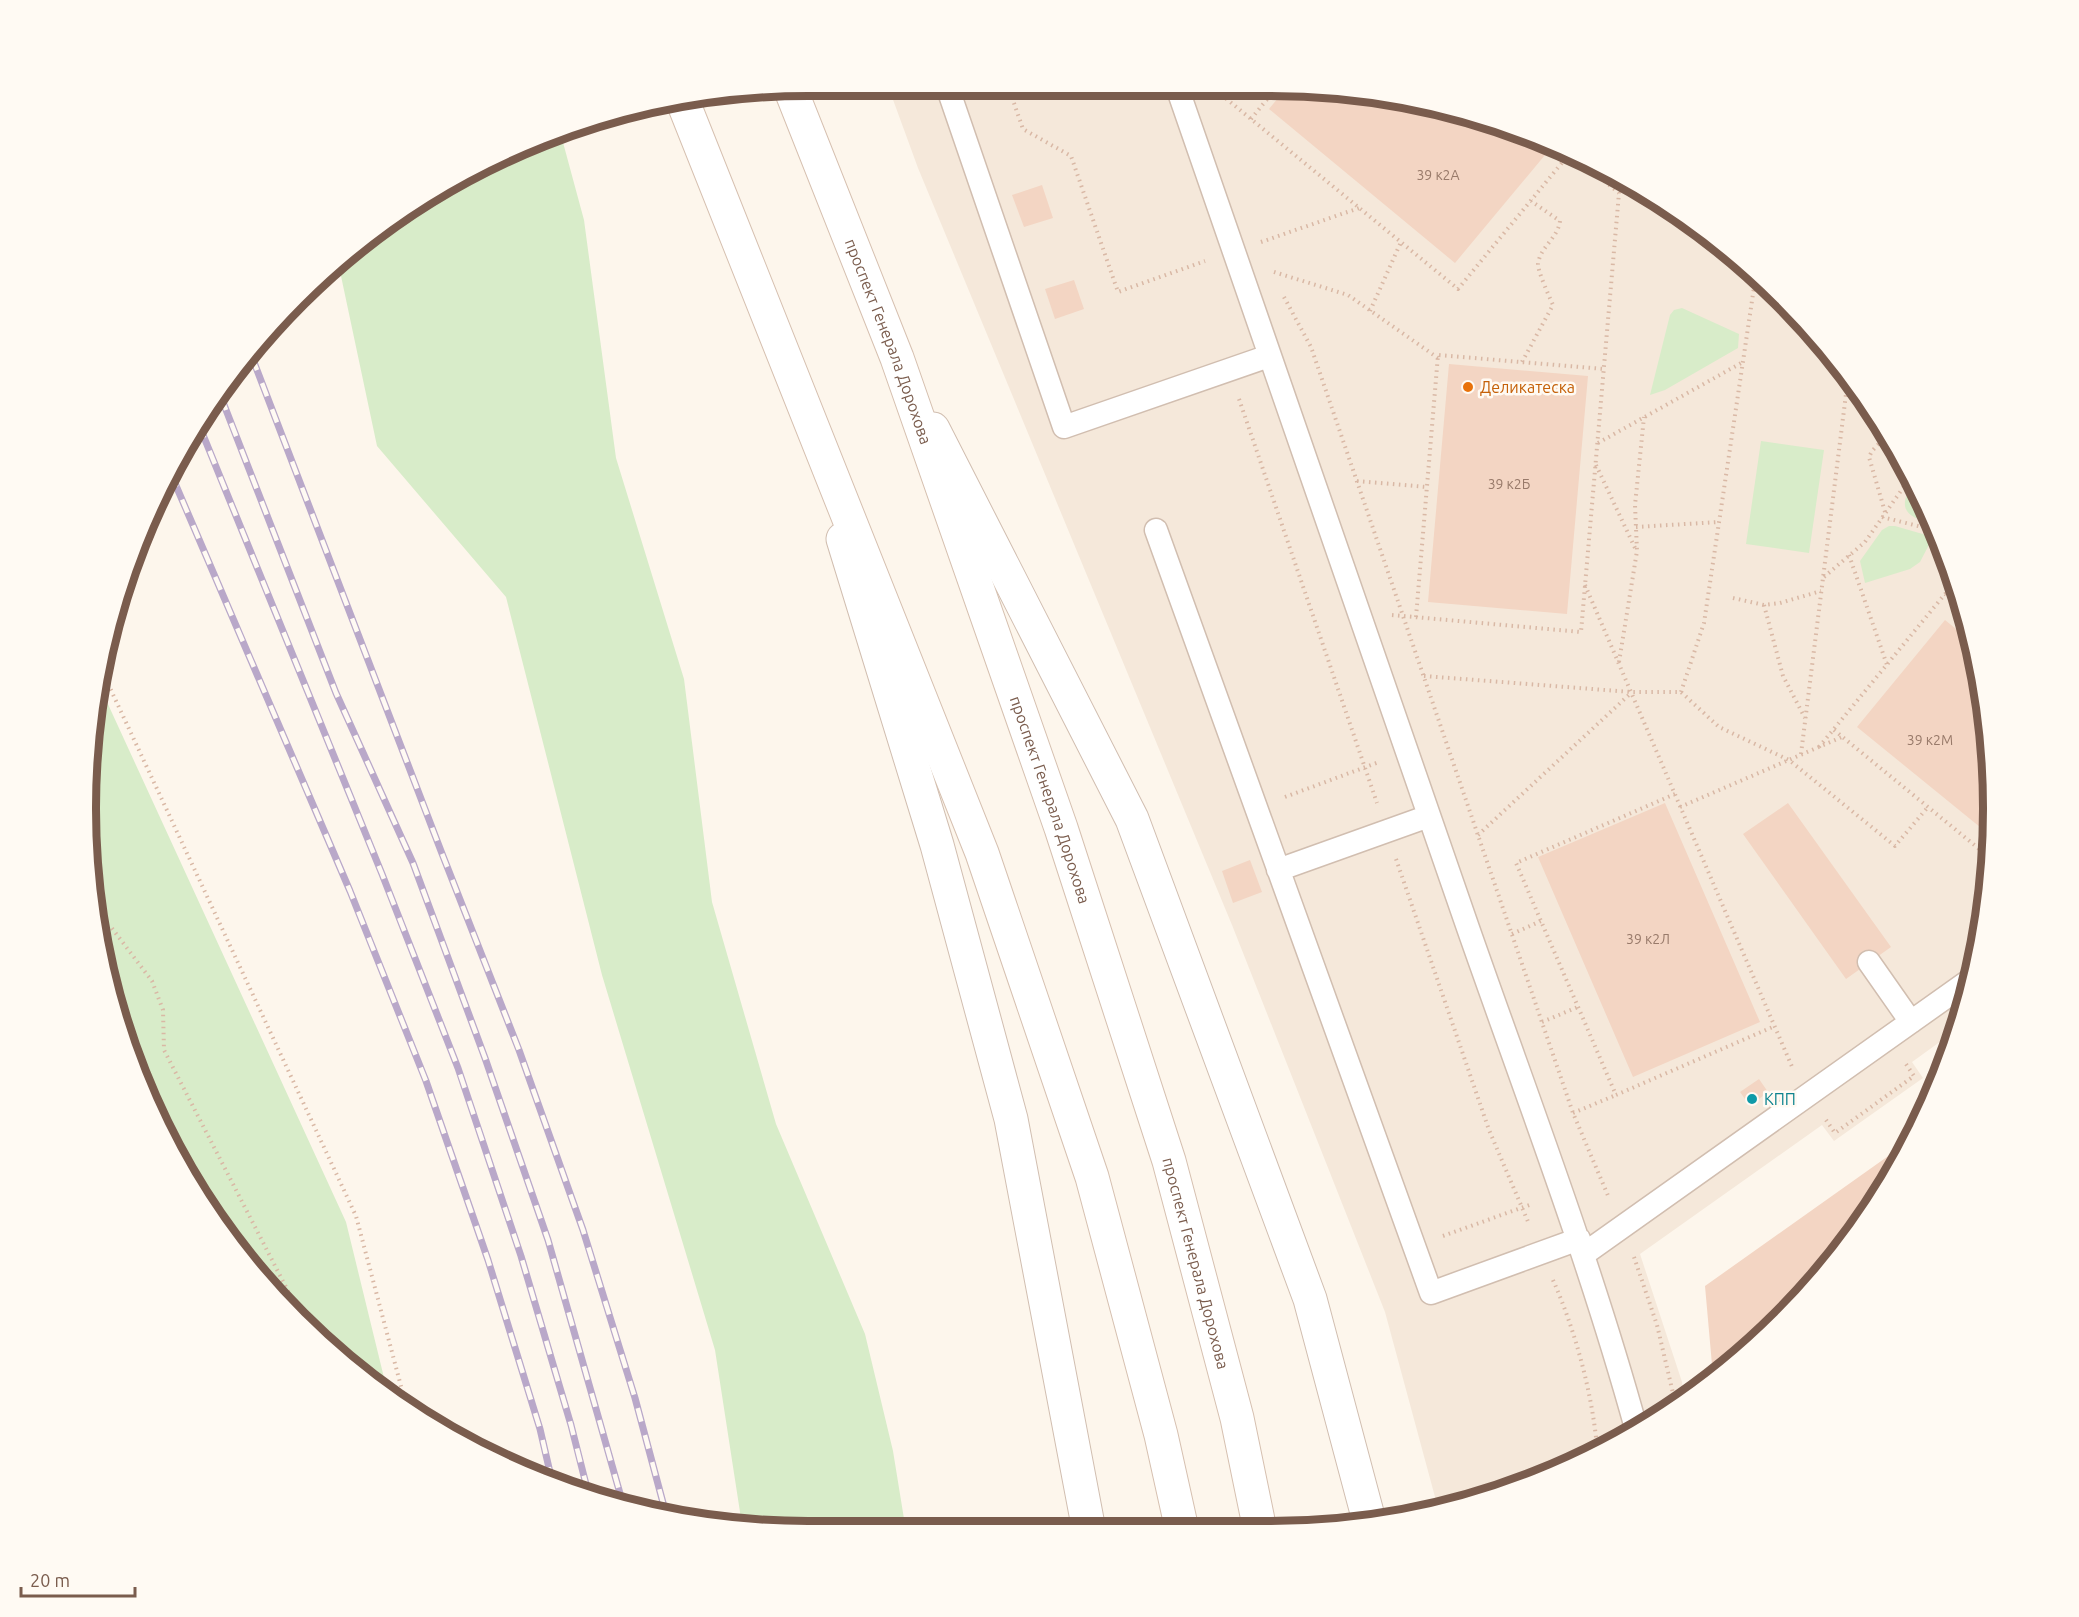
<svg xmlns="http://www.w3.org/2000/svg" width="2079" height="1617" font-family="Ubuntu,sans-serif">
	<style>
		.residential { fill: #f5e8da }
		.green { fill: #d8ecc9 }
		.building { fill: #f3d5c3 }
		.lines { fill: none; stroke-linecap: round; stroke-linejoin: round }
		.service-casing { stroke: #d1beb0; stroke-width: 25 }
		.minor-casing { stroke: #d1beb0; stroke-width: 35 }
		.secondary-casing { stroke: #d6c0b0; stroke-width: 35 }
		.path { stroke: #d9b8a5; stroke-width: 4; stroke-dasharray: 1.5 4.5; stroke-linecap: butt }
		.service { stroke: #fff; stroke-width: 22 }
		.minor { stroke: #fff; stroke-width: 33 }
		.secondary { stroke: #fff; stroke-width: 33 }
		.rail-casing { stroke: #b9a8c9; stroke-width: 7 }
		.rail { stroke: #fffaf3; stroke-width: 4.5; stroke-dasharray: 14; stroke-linecap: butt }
		.food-dot { fill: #e8710a; stroke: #fffaf3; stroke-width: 2 }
		.culture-dot { fill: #0f9aa8; stroke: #fffaf3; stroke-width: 2 }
		.labels { text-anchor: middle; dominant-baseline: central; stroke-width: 5; stroke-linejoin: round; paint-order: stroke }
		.number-label { font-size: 14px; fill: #987a6a }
		.street-label { font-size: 16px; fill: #7a5c4d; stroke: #fffaf3 }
		.food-label { font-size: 16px; fill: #c56008; stroke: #fffaf3; text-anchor: start }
		.culture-label { font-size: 16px; fill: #0d838f; stroke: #fffaf3; text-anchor: start }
		.rim { fill: none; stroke: #7a5c4d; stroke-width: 8 }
	</style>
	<rect width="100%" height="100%" fill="#fdf6ec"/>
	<path class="residential" d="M888 86 1317 87 1458 110 1591 160 1710 235 1782 298 1872 407 1939 532 1980 668 1993 809 1980 950 1955 1031 1912 1062 1923 1078 1834 1141 1822 1125 1640 1254 1682 1382 1684 1400 1672 1410 1503 1493 1438 1508 1385 1312 1232 925 918 168Z"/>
	<path class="green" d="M561 135 584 220 616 458 684 679 712 902 776 1124 865 1334 893 1451 905 1525H742L715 1350 602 975 506 597 377 446 341 276 337 267 447 183Z
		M1682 308 1739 334 1738 348 1665 390 1650 395 1670 315 1674 310Z
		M1761 441 1824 450 1809 553 1746 544Z
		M1913 484 1934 524C1909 518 1895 510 1913 484Z
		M1889 526H1895L1933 537 1920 562 1910 569 1865 583 1860 561 1882 530Z
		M101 689 346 1222 388 1394 297 1319 207 1210 141 1085 110 996 86 809Z"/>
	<path class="building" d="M1287 87H1317L1458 110 1518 133 1545 155 1455 263 1269 109Z
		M1042 185 1053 218 1024 227 1012 195Z
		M1074 280 1084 309 1055 319 1045 289Z
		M1449 364 1588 376 1567 614 1428 602Z
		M1945 620 1972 642 1980 668 1993 809 1991 836 1857 727Z
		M1665 803 1760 1022 1633 1077 1538 857Z
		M1788 803 1891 947 1846 979 1743 834Z
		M1250 860 1262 892 1233 903 1222 871Z
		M1759 1079 1768 1092 1750 1106 1740 1092Z
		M1908 1142 1871 1210 1781 1320 1713 1376 1705 1286Z"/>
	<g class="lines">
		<defs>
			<path id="service" d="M947 86 1064 427 1269 356
				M1177 87C1272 368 1370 648 1468 928 1526 1094 1589 1258 1636 1428
				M1156 530 1431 1293 1579 1239
				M1278 870 1429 816
				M1869 962 1911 1022
				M1584 1254 1970 980"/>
			<path id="minor" d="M933 429 1132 819 1310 1299 1370 1524
				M843 539 937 845 1011 1119 1088 1525"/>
			<g id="secondary">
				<path id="s1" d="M790 88 897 358 1061 828 1169 1161 1237 1418 1259 1525"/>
				<path d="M683 102 982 853 1092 1177 1161 1435 1181 1525"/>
			</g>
		</defs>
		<use href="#service" class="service-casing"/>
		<use href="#minor" class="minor-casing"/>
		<use href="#secondary" class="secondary-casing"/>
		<path class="path" d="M1008 86 1023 129 1071 156 1118 292 1205 261
			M1212 87 1458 289 1570 153
			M1251 119 1277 87
			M1261 242 1359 208
			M1727 249 1754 283
			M1274 272 1348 295 1438 358
			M1284 297 1311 347 1573 1113 1609 1198
			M1370 311 1401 242
			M1522 362 1553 305C1549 296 1538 272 1538 264 1540 247 1558 238 1560 221L1531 201
			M1239 399 1377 803
			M1598 443 1743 362
			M1596 465 1635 548
			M1357 481 1427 487
			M1885 512 1869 457 1872 451 1887 435
			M1882 517 1938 531
			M1636 527 1719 522
			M1849 555 1887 665
			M1824 577 1865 542 1910 478
			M1585 585 1793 1069
			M1733 598 1764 605 1780 603 1821 591
			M1764 605 1783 676 1805 718
			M1392 615 1581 632 1619 193 1569 152
			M1416 617 1438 355 1604 369
			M1619 662 1637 551 1635 505 1644 417
			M103 673 356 1216 407 1409
			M1424 676 1631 692H1681L1719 727 1789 760 1895 846 1928 807
			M1681 692 1704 623 1756 274
			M1834 730 1989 857
			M1819 747 1945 594 1962 608
			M1801 754 1848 378
			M1675 794 1516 863 1616 1095 1775 1026
			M1285 797 1379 762
			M1680 807 1842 737
			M1478 835 1631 693
			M1396 859 1489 1130 1529 1224
			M101 924 111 927 152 981 163 1010 164 1050 307 1328
			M1512 934 1541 921
			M1542 1022 1578 1007
			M1573 1113 1616 1095
			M1826 1120 1835 1133 1914 1076 1906 1064
			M1443 1236 1532 1204
			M1634 1257 1657 1325 1676 1406
			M1553 1280C1575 1330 1592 1392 1597 1447"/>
		<use href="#service" class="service"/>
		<use href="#minor" class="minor"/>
		<use href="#secondary" class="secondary"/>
		<defs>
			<path id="rail" d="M252 357 441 851 519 1050 583 1230 635 1398 666 1514
				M221 397 336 693 413 863 485 1058 548 1240 623 1504
				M199 425 382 874 458 1068 521 1256 571 1425 589 1496
				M171 474 350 891 426 1081 488 1260 540 1429 552 1481"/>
		</defs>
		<use href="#rail" class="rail-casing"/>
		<use href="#rail" class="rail"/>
	</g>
	<circle class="food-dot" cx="1468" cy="387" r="6"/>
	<circle class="culture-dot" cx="1752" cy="1099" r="6"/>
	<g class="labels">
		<g class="number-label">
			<text x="1438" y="175">39 к2А</text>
			<text x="1509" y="484">39 к2Б</text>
			<text x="1930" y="740">39 к2М</text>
			<text x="1648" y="939">39 к2Л</text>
		</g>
		<g class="street-label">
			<text stroke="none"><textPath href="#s1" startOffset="272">проспект Генерала Дорохова</textPath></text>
			<text stroke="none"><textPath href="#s1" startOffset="758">проспект Генерала Дорохова</textPath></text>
			<text stroke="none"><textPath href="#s1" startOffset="1244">проспект Генерала Дорохова</textPath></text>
		</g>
		<g class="food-label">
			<text x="1480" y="387">Деликатеска</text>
		</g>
		<g class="culture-label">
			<text x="1764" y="1099">КПП</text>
		</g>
	</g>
	<path d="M0 0H2079V1617H0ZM808 96H1271A712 712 0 0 1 1983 808V809A712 712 0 0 1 1271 1521H808A712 712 0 0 1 96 809V808A712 712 0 0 1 808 96Z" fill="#fffaf3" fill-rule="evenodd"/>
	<path class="rim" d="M808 96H1271A712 712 0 0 1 1983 808V809A712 712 0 0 1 1271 1521H808A712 712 0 0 1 96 809V808A712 712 0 0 1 808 96Z"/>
	<path d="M21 1587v9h114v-9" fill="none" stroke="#7a5c4d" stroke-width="3"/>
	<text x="30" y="1587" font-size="18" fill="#7a5c4d" stroke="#fffaf3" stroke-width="4.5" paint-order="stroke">20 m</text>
</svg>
